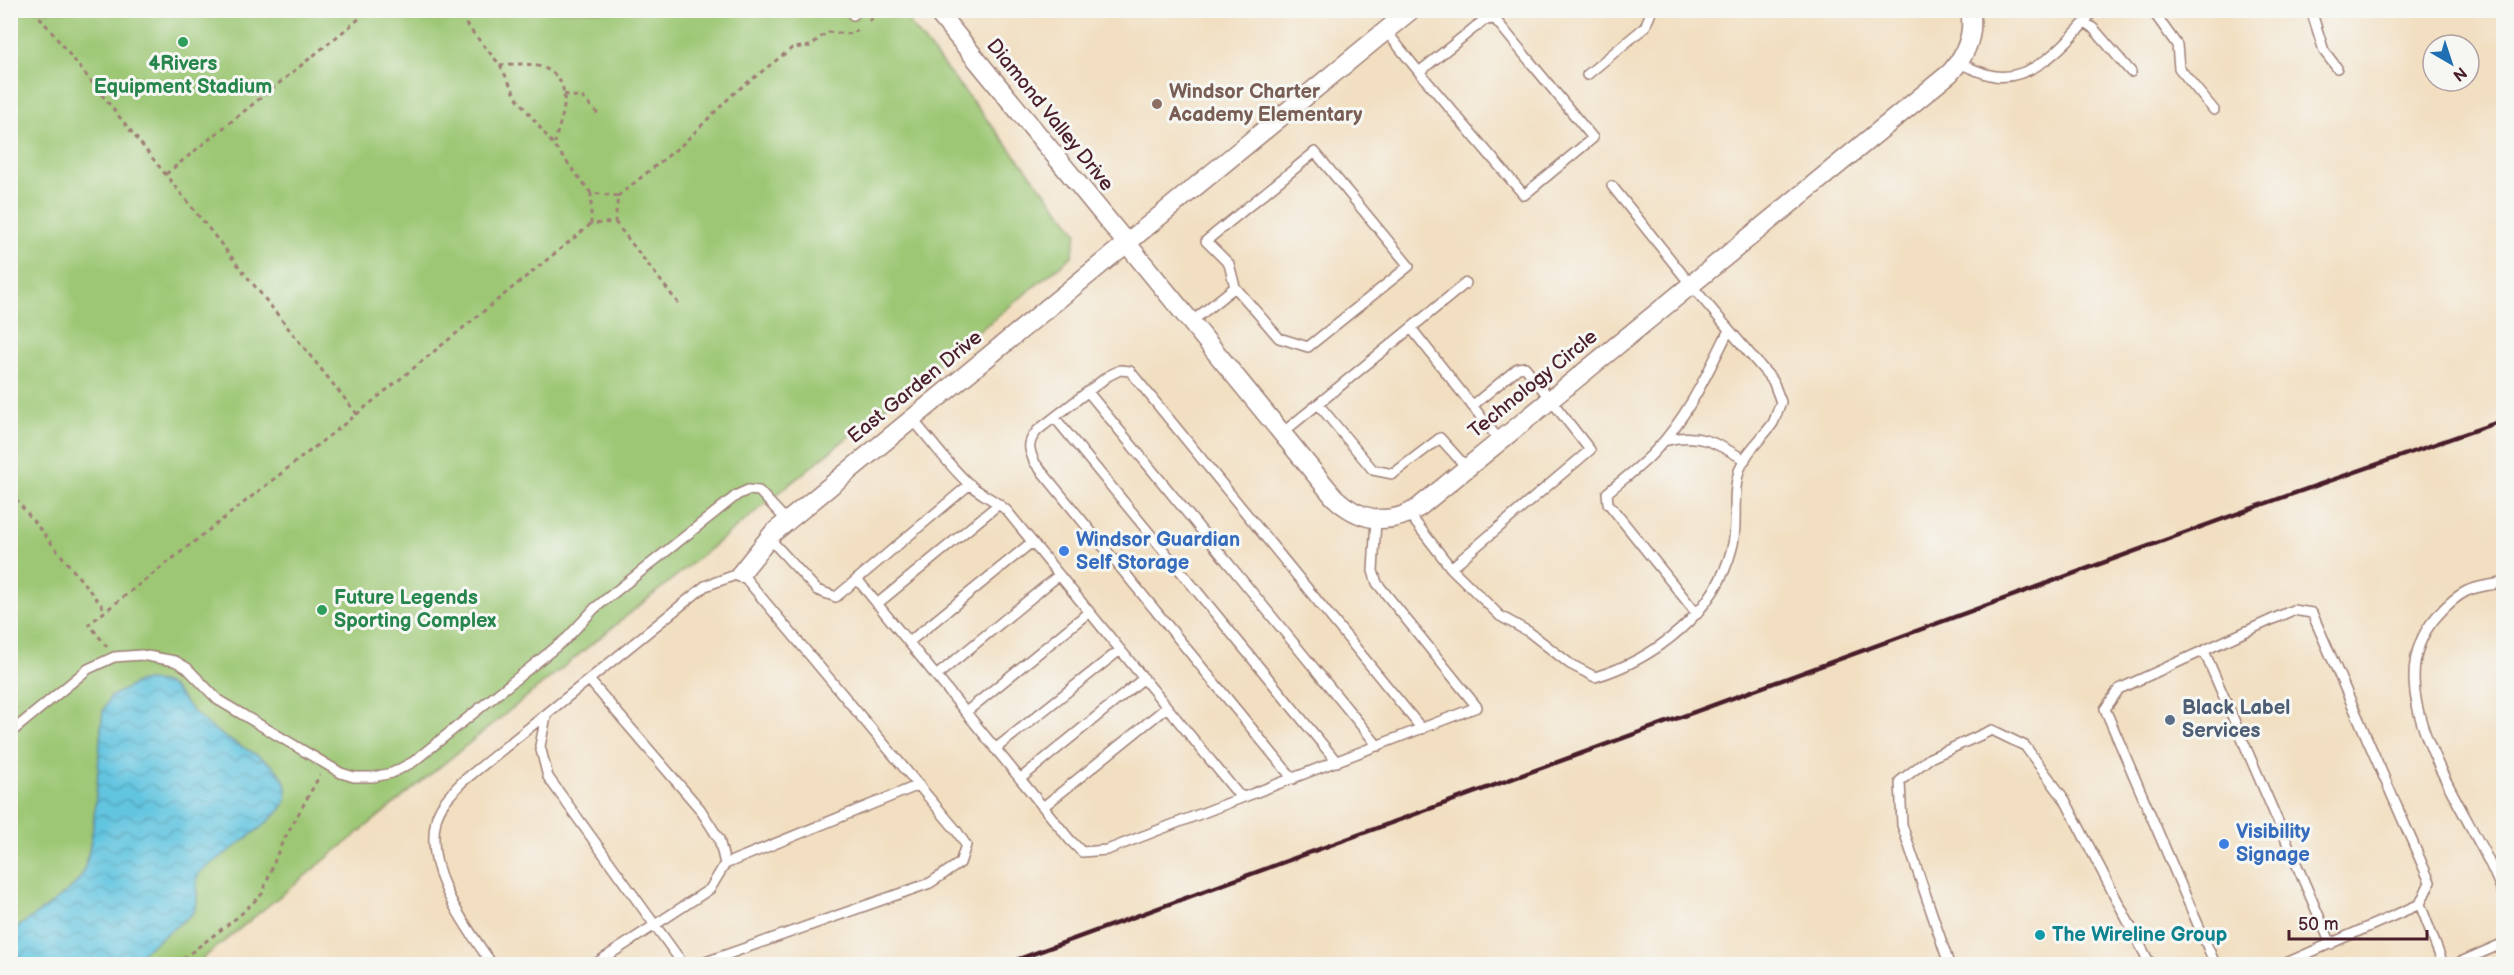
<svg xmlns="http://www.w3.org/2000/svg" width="2514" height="975" font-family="'Balsamiq Sans',sans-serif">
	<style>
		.park { fill: #9dc774; stroke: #747350; stroke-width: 1.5 }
		.water { fill: url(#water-waves); stroke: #567286; stroke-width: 1.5 }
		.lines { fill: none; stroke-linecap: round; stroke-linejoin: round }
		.service-casing { stroke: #9e7f76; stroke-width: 12 }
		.minor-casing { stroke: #9e7f76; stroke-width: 21 }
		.path { stroke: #9e7f76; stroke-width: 3; stroke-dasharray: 4.5 4.5; stroke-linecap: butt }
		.service { stroke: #fff; stroke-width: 9 }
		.minor { stroke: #fff; stroke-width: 18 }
		.rail { stroke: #4a1f2b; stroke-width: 4.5 }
		.leisure-dot { fill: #2e9e5b; stroke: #f6f6f2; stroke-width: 2 }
		.education-dot { fill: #8d6e63; stroke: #f6f6f2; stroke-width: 2 }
		.shop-dot { fill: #3f7fe0; stroke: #f6f6f2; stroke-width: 2 }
		.service-dot { fill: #5c6f8a; stroke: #f6f6f2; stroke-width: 2 }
		.culture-dot { fill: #0f9aa8; stroke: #f6f6f2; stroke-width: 2 }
		.labels { text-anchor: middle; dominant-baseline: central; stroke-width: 6; stroke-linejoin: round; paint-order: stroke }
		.leisure-label { font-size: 20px; font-weight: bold; fill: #27864d; stroke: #f6f6f2 }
		.education-label { font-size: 20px; font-weight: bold; fill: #785e54; stroke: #f6f6f2; text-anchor: start }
		.street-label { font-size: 20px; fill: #4a1f2b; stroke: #f6f6f2 }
		.shop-label { font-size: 20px; font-weight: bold; fill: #366cbe; stroke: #f6f6f2; text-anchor: start }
		.service-label { font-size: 20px; font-weight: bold; fill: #4e5e75; stroke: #f6f6f2; text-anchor: start }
		.culture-label { font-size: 20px; font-weight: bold; fill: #0d838f; stroke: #f6f6f2; text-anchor: start }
	</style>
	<defs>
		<pattern id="water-waves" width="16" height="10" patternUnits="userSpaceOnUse" patternTransform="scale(1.5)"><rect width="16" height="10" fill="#62c5e0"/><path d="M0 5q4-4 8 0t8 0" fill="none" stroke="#539fb6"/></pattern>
	</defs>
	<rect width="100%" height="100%" fill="#f6f6f2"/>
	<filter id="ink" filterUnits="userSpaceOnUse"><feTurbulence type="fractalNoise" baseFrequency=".0167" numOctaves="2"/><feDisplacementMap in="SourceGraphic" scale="12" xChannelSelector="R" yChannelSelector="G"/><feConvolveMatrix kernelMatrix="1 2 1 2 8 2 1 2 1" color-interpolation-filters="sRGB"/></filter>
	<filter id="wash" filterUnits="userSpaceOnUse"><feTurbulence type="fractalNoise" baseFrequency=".008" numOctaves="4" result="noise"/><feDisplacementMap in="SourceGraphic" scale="24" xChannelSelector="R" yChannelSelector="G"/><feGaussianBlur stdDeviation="1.35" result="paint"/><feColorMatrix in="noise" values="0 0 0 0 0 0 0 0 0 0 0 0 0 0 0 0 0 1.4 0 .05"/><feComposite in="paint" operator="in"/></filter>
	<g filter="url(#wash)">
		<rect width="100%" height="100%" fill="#f2dfc1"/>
		<path class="park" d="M10 11H900L1077 232 1072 256 196 964H11Z"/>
		<path class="water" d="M140 681C149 681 159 680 167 684 181 692 187 708 199 717 208 725 218 733 228 739 249 752 296 768 285 802 279 819 218 858 200 872 191 884 203 898 192 914L127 964H11V932C30 917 61 900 77 882 98 859 97 747 103 711L110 697Z"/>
	</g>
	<g filter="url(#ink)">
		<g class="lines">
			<defs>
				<path id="service" d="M849 10 853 15 859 10
					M2152 10 2177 45 2179 68 2214 110
					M2311 10 2324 51 2337 68
					M2085 22 2093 10
					M1386 31 1419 72 1484 20 1495 19 1593 138 1524 195 1419 72
					M1959 63C1971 68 1982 74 1995 76 2031 81 2063 47 2085 22L2094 29 2131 72
					M1587 75 1645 27 1652 10
					M1190 323 1235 287 1229 264 1206 241 1315 152 1409 266 1308 347 1279 338 1235 287
					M1411 328 1500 441
					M1088 392 1378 746
					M1318 404 1466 283
					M1055 418 1337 762
					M912 419C931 440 948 465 969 484 981 495 996 500 1007 511L1238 794 1244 797 1477 707 1377 583 1373 571 1376 520
					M1281 434 1318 404 1373 470 1393 474 1440 438 1467 468
					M1664 441C1697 431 1717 443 1745 460
					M1409 514 1451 568 1590 450 1525 367 1518 368 1472 406
					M769 538 817 590 836 597 970 484
					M1451 568 1500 616 1529 632 1570 664 1595 677C1655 659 1716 612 1732 548 1739 524 1731 498 1739 471 1746 451 1761 440 1773 423 1776 417 1778 409 1781 402L1773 381 1691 285 1612 186
					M857 579 1070 840 1082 852 1107 850 1244 797
					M2504 583C2470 587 2460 590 2437 616 2366 694 2479 819 2504 897
					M877 604 999 504
					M1697 614 1608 503 1607 493C1623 479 1642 466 1656 450 1688 416 1708 372 1729 330
					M909 642 1032 542
					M2204 651 2331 944
					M936 676 1059 575
					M590 681 700 809 719 839 725 864 710 889 595 964
					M966 712 1089 612
					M546 716 540 746 548 777 683 964
					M10 733 88 669 114 657 141 655 175 661 187 668 218 700 341 773 354 777H373L392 773 413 762 567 638 595 608 737 495 748 490 759 491 787 521
					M995 749 1120 650
					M1020 779 1144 678
					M1293 779 1035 463C1028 449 1027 442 1038 430L1108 376 1120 370 1130 371 1422 729
					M1043 807 1167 707
					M725 864 919 785
					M492 964C465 925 424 872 436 820 439 805 452 793 462 782L705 586 741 573 956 830 966 845 960 863 930 883 700 964
					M1949 964 1902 825 1900 781 1930 758 1992 730 2025 746 2065 800 2150 964
					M2215 964 2105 709 2119 689 2293 610 2312 613 2430 882 2420 904 2443 964
					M2284 964 2420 904
					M2456 964 2504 943"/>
				<path id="minor" d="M936 10 1334 497C1358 520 1388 527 1418 508L1950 73C1966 55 1975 35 1970 10
					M741 573 773 533 1411 10"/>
			</defs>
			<use href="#service" class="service-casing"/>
			<use href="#minor" class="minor-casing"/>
			<path class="path" d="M34 10 357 414
				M454 10 500 65 517 98 591 193
				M869 21 882 10
				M500 65C530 62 568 63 564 106 563 118 557 130 555 143
				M564 94 583 98 598 114
				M166 174 370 10
				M618 196 591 193V224L615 222 618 196 684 143 733 94 792 48 810 46 827 32 852 34 859 28
				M615 222 678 303
				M10 492 106 611
				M107 647 89 624 357 414 591 224
				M176 964 239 916 262 894 280 847 320 775"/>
			<use href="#service" class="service"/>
			<use href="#minor" class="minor"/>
			<path class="rail" d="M1005 964 2261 505 2504 420"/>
		</g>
	</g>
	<g class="leisure-dot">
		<circle cx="183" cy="42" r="6"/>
		<circle cx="322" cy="610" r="6"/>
	</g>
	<circle class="education-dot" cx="1157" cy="104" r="6"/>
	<g class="shop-dot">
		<circle cx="1064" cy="551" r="6"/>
		<circle cx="2224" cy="844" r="6"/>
	</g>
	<circle class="service-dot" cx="2170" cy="720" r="6"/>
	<circle class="culture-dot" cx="2040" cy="935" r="6"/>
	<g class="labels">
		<g class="leisure-label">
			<text x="183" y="64">4Rivers<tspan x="183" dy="23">Equipment Stadium</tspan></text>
			<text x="334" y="598" text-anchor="start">Future Legends<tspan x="334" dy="23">Sporting Complex</tspan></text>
		</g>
		<g class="education-label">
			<text x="1169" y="92">Windsor Charter<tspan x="1169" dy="23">Academy Elementary</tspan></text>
		</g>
		<g class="street-label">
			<text transform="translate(1050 115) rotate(51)">Diamond Valley Drive</text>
			<text transform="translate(1533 384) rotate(-39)">Technology Circle</text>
			<text transform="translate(915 387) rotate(-39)">East Garden Drive</text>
		</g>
		<g class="shop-label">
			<text x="1076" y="540">Windsor Guardian<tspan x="1076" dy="23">Self Storage</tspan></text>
			<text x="2236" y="832">Visibility<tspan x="2236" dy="23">Signage</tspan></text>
		</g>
		<g class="service-label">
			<text x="2182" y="708">Black Label<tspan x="2182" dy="23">Services</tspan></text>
		</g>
		<g class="culture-label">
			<text x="2052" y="935">The Wireline Group</text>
		</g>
	</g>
	<rect width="2514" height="975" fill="none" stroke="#f6f6f2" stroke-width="36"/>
	<g transform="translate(2451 63) rotate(141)"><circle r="28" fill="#f6f6f2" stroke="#b1a0a2" stroke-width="1.5"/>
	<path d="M0-4.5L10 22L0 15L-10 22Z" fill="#1f6fb2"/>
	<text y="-9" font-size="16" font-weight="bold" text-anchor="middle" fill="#4a1f2b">N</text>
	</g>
	<path d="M2289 930v9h138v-9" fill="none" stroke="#4a1f2b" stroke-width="3"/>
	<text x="2298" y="930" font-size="18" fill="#4a1f2b" stroke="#f6f6f2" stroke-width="4.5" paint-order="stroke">50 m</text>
</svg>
